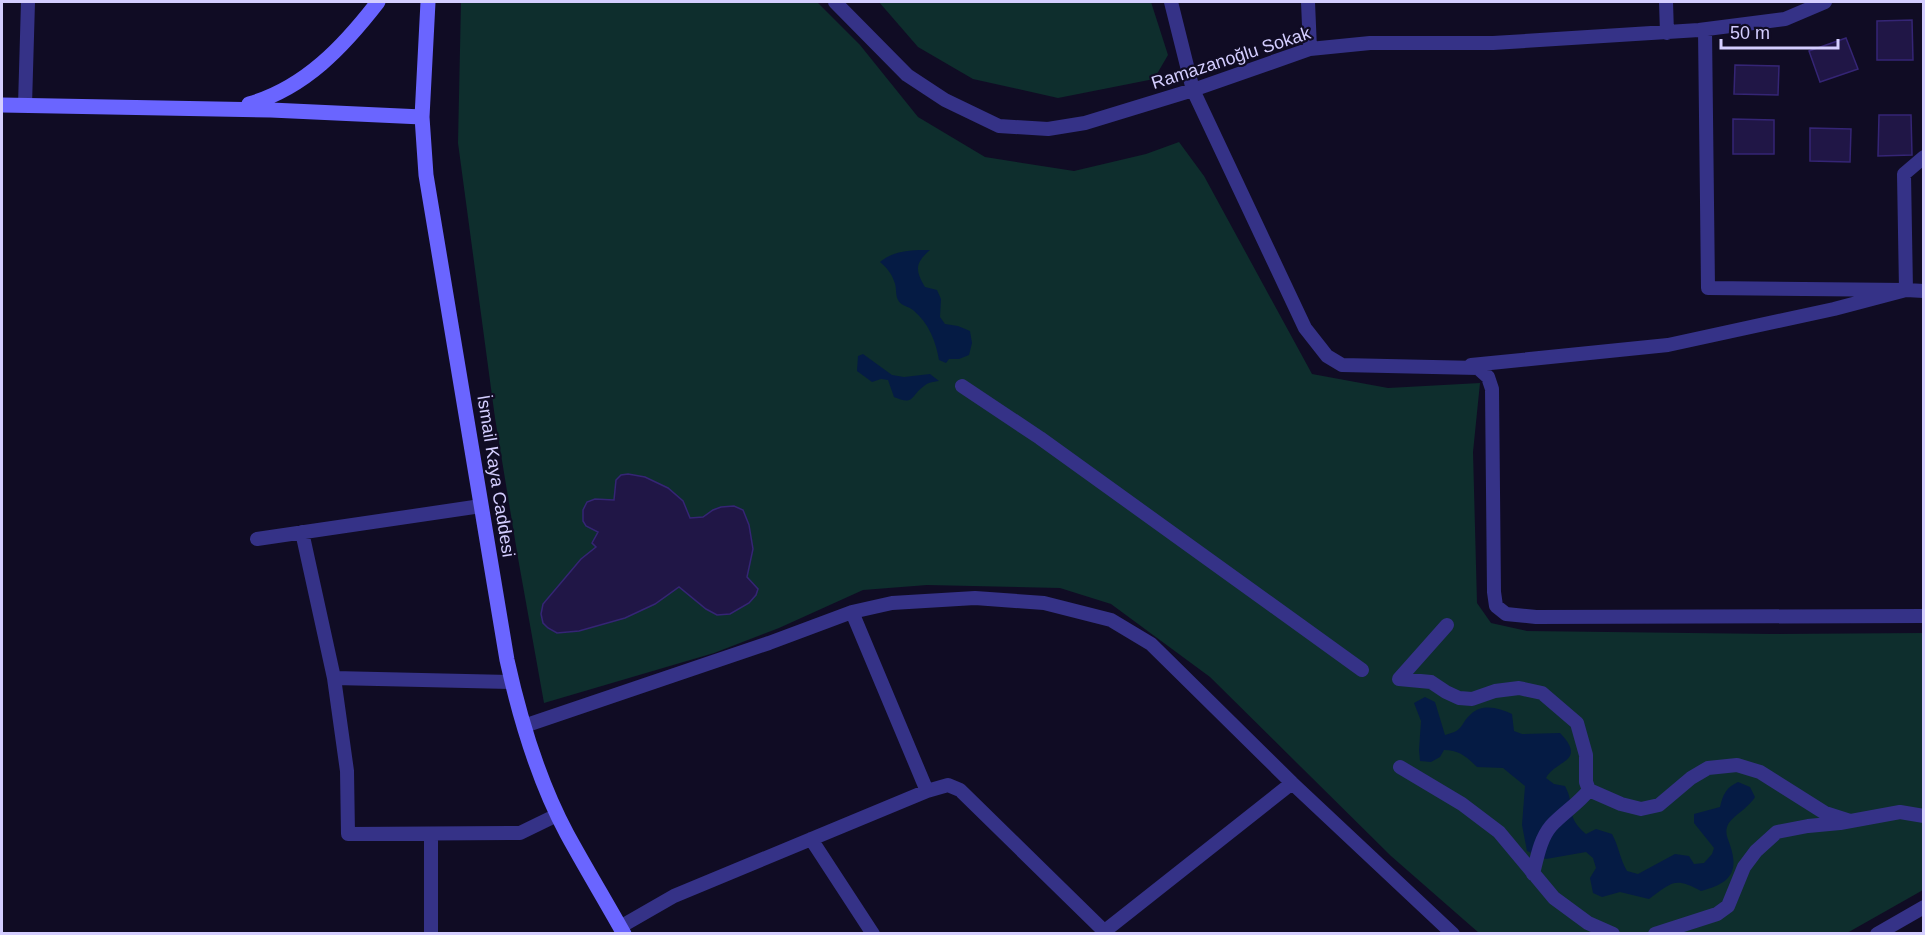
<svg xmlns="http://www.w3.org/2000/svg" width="1925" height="935" font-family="Helvetica,sans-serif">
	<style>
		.green { fill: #0e2e2d }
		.water { fill: #051b44 }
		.building { fill: #201646; stroke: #352575; stroke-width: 1.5 }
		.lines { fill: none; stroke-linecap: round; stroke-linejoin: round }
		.street { stroke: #353287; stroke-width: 14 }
		.secondary { stroke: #6a65ff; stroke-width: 15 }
		.labels { text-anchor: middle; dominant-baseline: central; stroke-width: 4.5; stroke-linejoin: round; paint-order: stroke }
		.street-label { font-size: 18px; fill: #d4ceff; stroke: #100c24 }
	</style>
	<rect width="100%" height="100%" fill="#100c24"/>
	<path class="green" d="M461 2H817L860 45 918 117 985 157 1074 171 1146 154 1179 142 1204 176 1312 374 1388 388 1480 383 1473 452 1477 603 1491 623 1527 631 1771 634 1923 633V890L1847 933H1479L1391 856 1210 677 1111 604 1060 588 927 585 863 590 779 628 714 653 544 703 518 558 495 418 458 143Z
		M879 2H1151L1168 55 1154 79 1058 98 973 79 918 47Z"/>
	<path class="water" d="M930 250C915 263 915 270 925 287L937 290 941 299 940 317 945 324 958 326 970 331 972 343 969 355 959 359H949L946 363 939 360C936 342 929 323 913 310 908 306 901 306 898 300 895 294 897 287 894 281 892 274 886 267 880 262 894 250 913 250 930 250Z
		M863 354 892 375 904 377 930 374 939 381C933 382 928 382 924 386 910 396 915 406 894 397L888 380 881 379 872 382 857 371 858 356Z
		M1425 697 1435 702 1445 735C1465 730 1459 725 1471 714 1483 703 1499 708 1512 714L1514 731 1522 734 1560 733C1588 762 1555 760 1546 778L1554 784 1565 786C1576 806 1564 816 1586 834L1596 829 1612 834C1619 847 1620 859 1627 871L1638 874 1675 854 1689 856 1694 864 1704 863 1712 854 1714 848 1694 823V814L1720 807C1723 794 1726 788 1738 782L1750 787 1755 797C1748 809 1730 817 1727 827 1725 834 1728 839 1730 845 1740 874 1728 884 1701 891 1674 877 1673 882 1649 899L1620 892 1602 897 1593 893 1590 878 1596 868 1593 858 1586 852 1546 859 1527 851 1522 825 1525 786 1503 768 1477 767C1467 757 1459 750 1444 750L1440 757 1431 762 1420 761 1419 750 1421 721 1414 703Z"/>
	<path class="building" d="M1912 20 1913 60H1877V21Z
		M1846 38 1858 69 1820 82 1809 51Z
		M1735 65 1779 66 1778 95 1734 94Z
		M1879 115H1911L1912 155 1878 156Z
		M1733 119 1774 120V154H1733Z
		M1810 128 1851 129 1850 162 1810 161Z
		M628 474 645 477 668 488 683 501 690 518 703 517 713 510 721 507 734 506 743 510 749 525 753 549 747 577 758 589 756 595 749 603 730 614 717 615 706 609 679 587 655 604 625 618 579 631 557 633 548 628 543 623 541 614 543 604 581 559 596 547 592 543 598 532 586 526 583 521V510L587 502 595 499 614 500 616 480 621 475Z"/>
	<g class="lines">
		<path class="street" d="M835 2 907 75 945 100 999 126 1048 129 1085 123 1193 90 1310 49 1370 43H1493L1699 30 1785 19 1825 2
			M1171 2 1193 90 1305 328 1327 356 1342 365 1478 368 1488 377 1492 389 1494 592 1496 606 1506 614 1536 617 1924 616
			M1308 2 1310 49
			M1666 2 1667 33
			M1705 30 1708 288 1906 290 1904 174 1924 157
			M25 105 28 2
			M1471 365 1668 345 1834 309 1906 290 1924 291
			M962 386 1040 438 1362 670
			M302 532 334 678 347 771 348 834 520 833 557 815
			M257 539 481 506
			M852 612 927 791
			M1447 625 1399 679 1431 682 1446 692 1459 698 1472 699 1495 691 1519 688 1542 693 1577 723 1586 755V782L1589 790 1621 804 1641 809 1659 805 1691 778 1708 768 1737 765 1760 772 1825 813 1850 821
			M334 678 512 682
			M524 726 769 643 852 612 892 603 975 598 1044 603 1111 620 1151 644 1292 783 1453 934
			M1400 767 1462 804 1499 832 1554 898 1588 923 1613 934
			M431 834V934
			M811 839 873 934
			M1533 874C1537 858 1540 839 1551 826 1563 813 1578 804 1589 790
			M620 927 674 896 927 791 948 785 960 790 1104 931
			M1101 934 1292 783
			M1655 934 1717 914 1728 906 1744 867 1756 851 1777 832 1808 826 1840 823 1900 812 1924 816
			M1877 934 1924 907"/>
		<path class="secondary" d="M428 2 422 117 426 175 507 660C520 719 538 780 567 834 585 867 605 900 624 934
			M249 104C305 88 344 46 378 2
			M2 105 271 110 422 117"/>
	</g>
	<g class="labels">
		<g class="street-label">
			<text transform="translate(1231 58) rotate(-18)">Ramazanoğlu Sokak</text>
			<text transform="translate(496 476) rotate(81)">İsmail Kaya Caddesi</text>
		</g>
	</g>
	<rect width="1925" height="935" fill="none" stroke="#d4ceff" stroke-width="6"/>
	<path d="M1721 39v9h117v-9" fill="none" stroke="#d4ceff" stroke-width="3"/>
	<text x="1730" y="39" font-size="18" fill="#d4ceff" stroke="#100c24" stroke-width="4.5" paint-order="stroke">50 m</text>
</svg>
